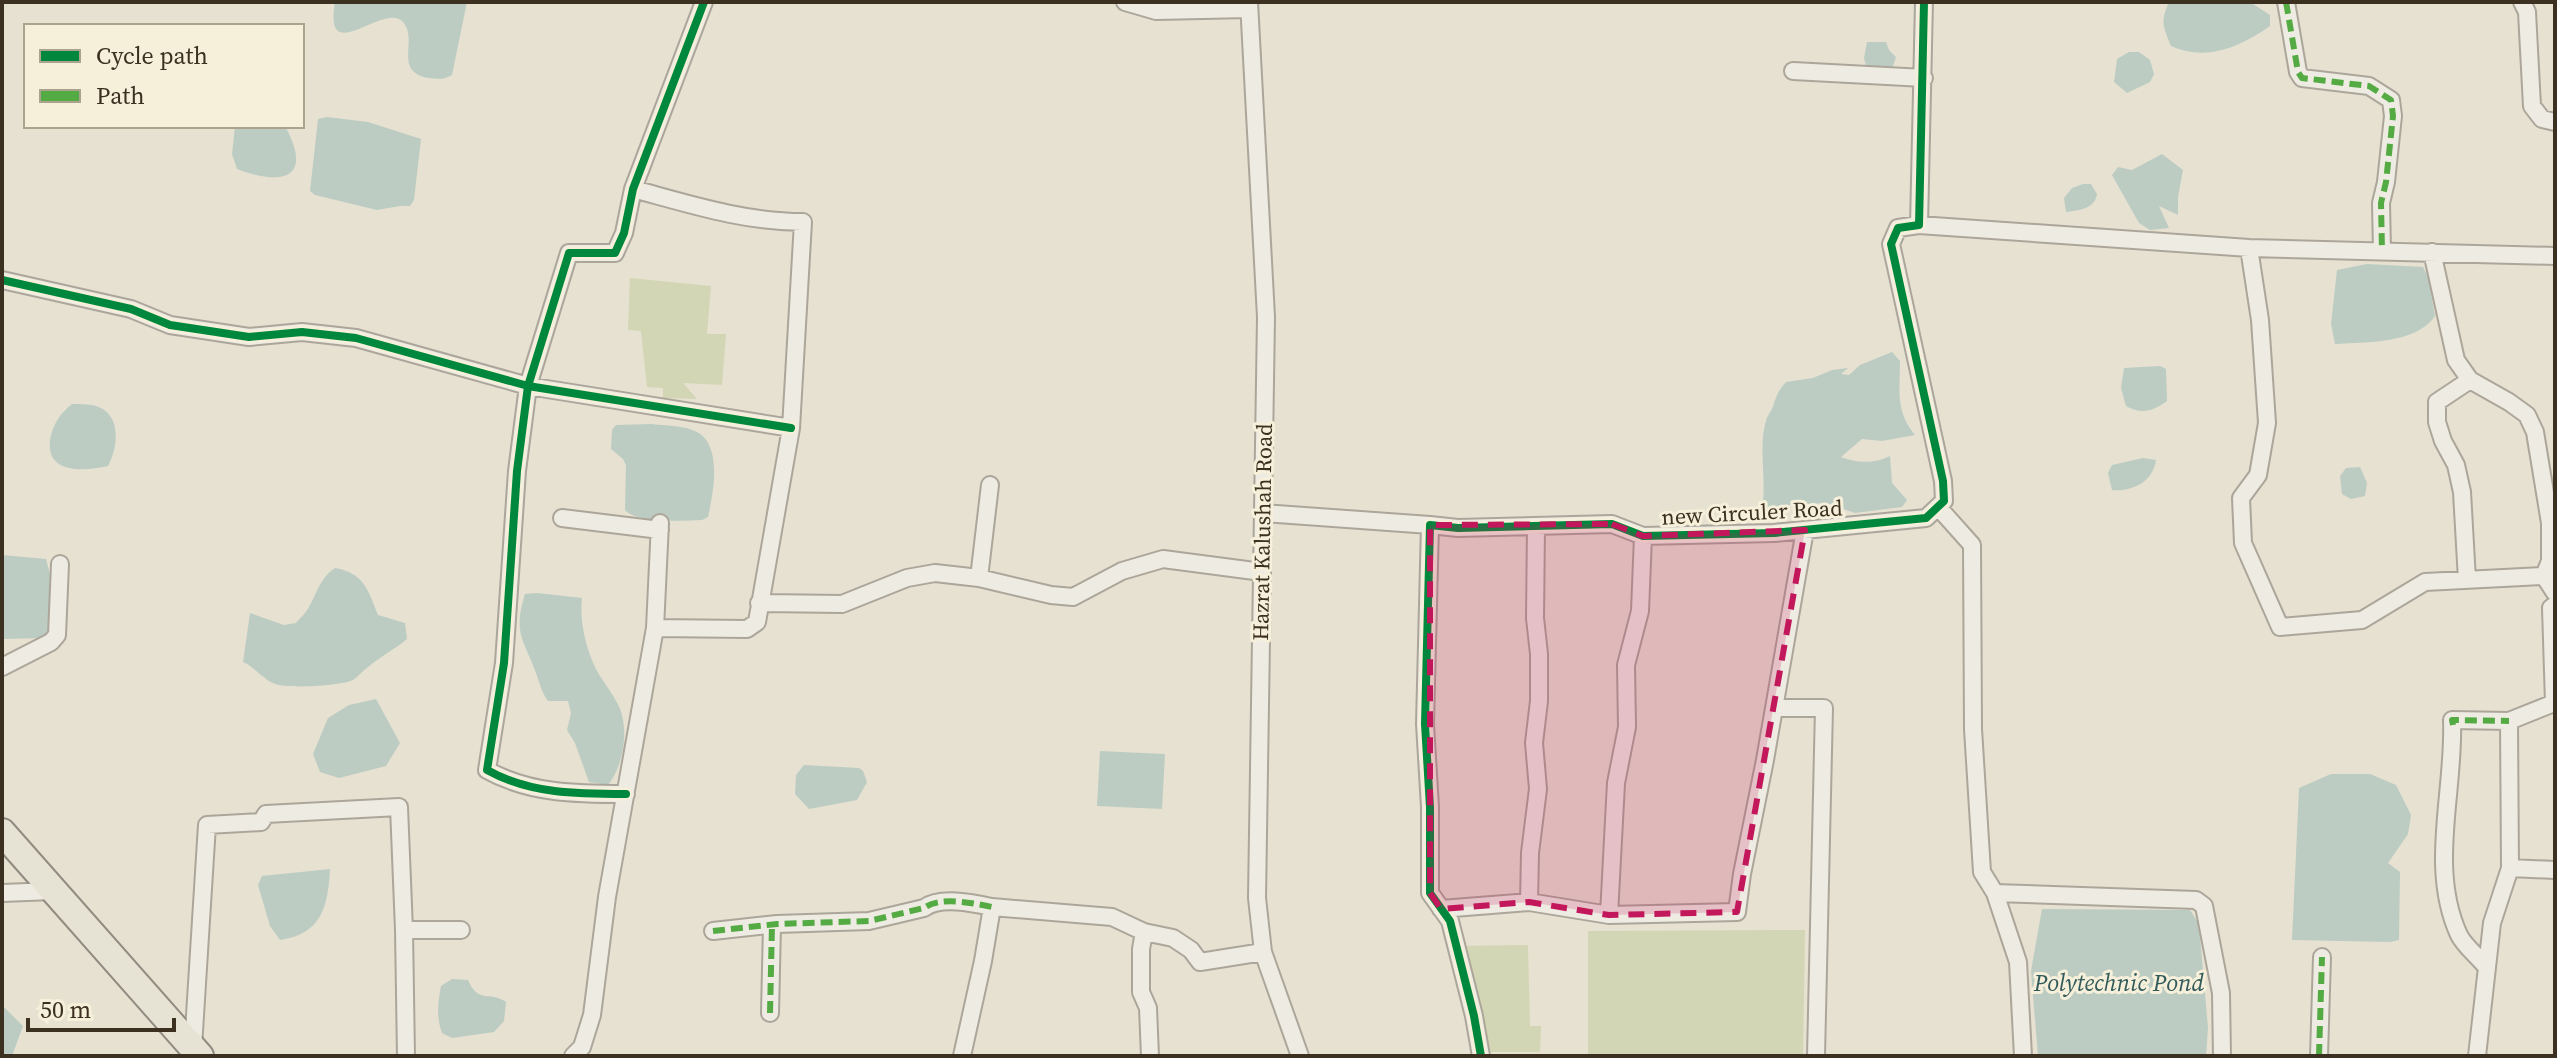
<svg xmlns="http://www.w3.org/2000/svg" width="2557" height="1058" font-family="'Source Serif 4',serif">
	<style>
		.green { fill: #d3d6b4 }
		.water { fill: #bcccc3 }
		.lines { fill: none; stroke-linecap: round; stroke-linejoin: round }
		.street-casing { stroke: #aca69a; stroke-width: 20 }
		.primary-casing { stroke: #918c81; stroke-width: 30 }
		.street { stroke: #eeebe3; stroke-width: 16 }
		.primary { stroke: #e6e2d4; stroke-width: 26 }
		.quiet { stroke: #55ab43; stroke-width: 6; stroke-dasharray: 12 6; stroke-linecap: butt }
		.cycleway-casing { stroke: #f6efd9; stroke-width: 13 }
		.cycleway { stroke: #00873e; stroke-width: 8 }
		.marked { fill: #c2185b; fill-opacity: 0.2; stroke: #c2185b; stroke-width: 6; stroke-dasharray: 16 10; stroke-linejoin: round }
		.labels { text-anchor: middle; dominant-baseline: central; stroke-width: 6; stroke-linejoin: round; paint-order: stroke }
		.street-label { font-size: 22px; fill: #3c3021; stroke: #f6efd9 }
		.water-label { font-size: 24px; font-style: italic; fill: #315b5b; stroke: #f6efd9 }
	</style>
	<rect width="100%" height="100%" fill="#e6e1d1"/>
	<path class="green" d="M630 278 711 286 707 334H726L722 385 683 383 697 399 663 398V388L647 387 641 331 628 330Z
		M1805 930 1803 1056H1588V931Z
		M1528 945 1530 1026H1541L1540 1052H1483L1460 946Z"/>
	<path class="water" d="M335 2H467L452 75C444 80 438 79 429 78 392 72 419 40 403 22 384 1 323 70 335 2Z
		M2169 2H2250L2270 15V26C2240 47 2206 62 2171 46 2163 26 2160 22 2169 2Z
		M1867 42H1886L1889 50 1896 57 1892 69H1867L1864 58Z
		M2129 52H2139L2150 60 2154 74 2150 82 2127 93 2114 82 2117 59Z
		M327 117 368 122 421 139 414 200 410 206H400L377 210 315 195 310 191 318 119Z
		M235 126H285C314 179 282 186 237 169L232 154Z
		M2162 154 2183 170 2178 197V215L2159 206 2169 228 2150 230 2139 223 2112 175 2118 167 2132 170Z
		M2083 184H2091L2097 194C2095 209 2079 210 2066 212L2064 198 2072 188Z
		M2367 264 2423 267 2428 277 2435 316C2416 344 2366 342 2335 344L2331 324 2337 270Z
		M1892 352 1900 361C1900 390 1895 411 1915 435L1882 441 1862 439 1841 457C1856 463 1875 464 1890 456L1892 483 1907 500 1902 507 1855 513 1826 503 1775 506 1762 510C1767 481 1758 446 1766 421 1767 415 1773 410 1774 403 1777 394 1779 390 1786 382L1813 378 1832 370 1848 368 1841 374 1849 375 1860 365Z
		M2160 366 2166 369 2167 401C2153 411 2142 415 2126 406L2121 388 2124 368Z
		M72 404C79 404 86 404 92 405 122 411 119 445 108 466 82 472 42 474 51 435 55 421 61 413 72 404Z
		M652 424C666 426 684 425 697 432 723 446 713 494 708 517L702 520C684 521 636 523 625 510L626 465 623 459 611 449 612 430 616 425Z
		M2143 458 2156 460C2153 482 2132 492 2112 490L2108 473 2112 465Z
		M2360 467 2367 483 2365 496 2351 499 2342 494 2340 476 2346 468Z
		M2 555 46 559 52 582 55 623 43 638 2 639Z
		M335 568C364 573 368 590 378 615L405 623 407 639C394 650 379 657 367 668 362 671 358 677 353 680 340 686 293 688 279 685 264 682 257 668 243 662L250 613 284 625 296 623C300 618 306 613 309 607 317 593 320 578 335 568Z
		M537 593 582 598C579 622 587 655 600 676 608 689 621 704 623 720 627 741 621 769 608 785L589 782 575 743 567 730 571 713 568 701H548C541 691 540 684 536 673 523 638 513 633 525 594Z
		M376 699 400 743 386 766 339 778 320 772 313 754 328 718 349 705Z
		M1100 751 1165 754 1162 809 1097 806Z
		M804 765 859 768 863 771 867 782 857 800 809 809 795 794 796 775Z
		M2331 774H2370L2396 785 2411 815 2408 834 2388 863 2400 872 2399 940 2390 942 2292 940 2299 788Z
		M330 869C328 906 322 934 280 940L270 926 258 885 262 876Z
		M2042 909 2190 910 2199 924 2208 1028 2206 1056H2038L2031 971Z
		M452 979 468 980C479 1005 489 990 506 1002L504 1021 494 1032 452 1038 442 1033C436 1016 438 1003 441 986Z
		M2 1008H5L23 1026 12 1056H2Z"/>
	<g class="lines">
		<defs>
			<path id="street" d="M1125 2 1156 11 1249 9
				M1249 2 1266 317 1257 898 1263 952 1300 1056
				M2286 2 2298 72 2302 78 2369 86 2391 100 2393 116 2386 182 2381 203 2382 251
				M2522 2 2527 12 2532 106 2542 119 2555 122
				M1793 71 1924 78
				M633 189C689 204 744 222 803 222L791 428 757 622 747 629 655 628
				M1919 225 2249 248 2555 256
				M2249 248 2260 320 2267 423 2258 475 2241 498 2243 543 2280 627 2362 620 2425 582 2544 576
				M2432 252 2456 360 2470 380 2509 402 2527 415 2535 432 2550 523V561L2544 576 2555 593
				M2 280 131 309 170 325 249 337 302 332 356 338 528 386 791 428
				M990 485 979 578 1051 595 1073 597 1122 571 1163 559 1262 572
				M1938 507 1972 545 1973 729 1982 872 1995 893 2018 962 2023 1056
				M1263 513 1430 525
				M562 518 660 530
				M2467 580 2462 492 2456 465 2443 441 2437 422V402L2470 380
				M759 603 842 604 907 578 935 573 979 578
				M2 667 51 642 57 635 60 564
				M1774 708H1824L1816 1056
				M626 794C578 794 530 794 487 770L504 663 517 471 528 386 569 253H615L624 233 633 189 704 2
				M2510 868 2555 870
				M2 893 53 891
				M1995 893 2196 900 2204 906 2221 993 2222 1056
				M1529 902 1609 915 1737 912 1742 874 1765 760 1805 530
				M1441 909 1529 902 1530 853 1538 789 1534 743 1539 701V654L1535 618 1536 526
				M1609 915 1616 783 1627 727 1626 665 1640 611 1643 536
				M713 931 777 924 869 921 924 908C940 896 973 903 992 907
				M1144 932 1141 949V992L1148 1008 1150 1056
				M2487 968C2479 957 2465 947 2459 935 2428 868 2455 791 2452 720L2509 721
				M770 1013 772 925
				M193 1047 207 825 261 822 266 814 399 807 404 930
				M406 1056 404 930H461
				M573 1056 582 1047 592 1015 607 897 655 628 660 523
				M962 1056 983 961 992 907 1112 917 1144 932 1173 938 1191 950 1200 962 1263 952
				M1481 1056 1474 1016 1450 921 1430 893V807L1425 724 1430 525 1458 528 1612 524 1643 536 1774 533 1926 518 1944 501 1943 481 1891 244 1898 228 1919 225 1924 2
				M2319 1056 2322 957
				M2477 1056 2492 923 2510 868 2509 721 2554 703 2551 608 2555 605"/>
			<path id="primary" d="M2 832 200 1056"/>
		</defs>
		<use href="#street" class="street-casing"/>
		<use href="#primary" class="primary-casing"/>
		<use href="#street" class="street"/>
		<use href="#primary" class="primary"/>
		<path class="quiet" d="M2286 2 2298 72 2302 78 2369 86 2391 100 2393 116 2386 182 2381 203 2382 251
			M2453 725 2452 720 2509 721
			M713 931 777 924 869 921 924 908C940 896 973 903 992 907
			M770 1013 772 925
			M2319 1056 2322 957"/>
		<defs>
			<path id="cycleway" d="M2 280 131 309 170 325 249 337 302 332 356 338 528 386 791 428
				M626 794C578 794 530 794 487 770L504 663 517 471 528 386 569 253H615L624 233 633 189 704 2
				M1481 1056 1474 1016 1450 921 1430 893V807L1425 724 1430 525 1458 528 1612 524 1643 536 1774 533 1926 518 1944 501 1943 481 1891 244 1898 228 1919 225 1924 2"/>
		</defs>
		<use href="#cycleway" class="cycleway-casing"/>
		<use href="#cycleway" class="cycleway"/>
	</g>
	<path class="marked" d="M1612 524 1643 536 1805 530 1737 912 1609 915 1529 902 1441 909 1430 893V525Z"/>
	<g class="labels">
		<g class="street-label">
			<text transform="translate(1752 512) rotate(-3)">new Circuler Road</text>
			<text transform="translate(1262 532) rotate(-89)">Hazrat Kalushah Road</text>
		</g>
		<g class="water-label">
			<text x="2119" y="982">Polytechnic Pond</text>
		</g>
	</g>
	<rect width="2557" height="1058" fill="none" stroke="#3c3021" stroke-width="8"/>
	<rect x="24" y="24" width="280" height="104" fill="#f6efd9" stroke="#aca38f" stroke-width="2"/>
	<rect x="40" y="50" width="40" height="12" fill="#00873e" stroke="#aca38f" stroke-width="2"/>
	<text x="96" y="64" font-size="24" fill="#3c3021">Cycle path</text>
	<rect x="40" y="90" width="40" height="12" fill="#55ab43" stroke="#aca38f" stroke-width="2"/>
	<text x="96" y="104" font-size="24" fill="#3c3021">Path</text>
	<path d="M28 1018v12h146v-12" fill="none" stroke="#3c3021" stroke-width="4"/>
	<text x="40" y="1018" font-size="24" fill="#3c3021" stroke="#f6efd9" stroke-width="6" paint-order="stroke">50 m</text>
</svg>
